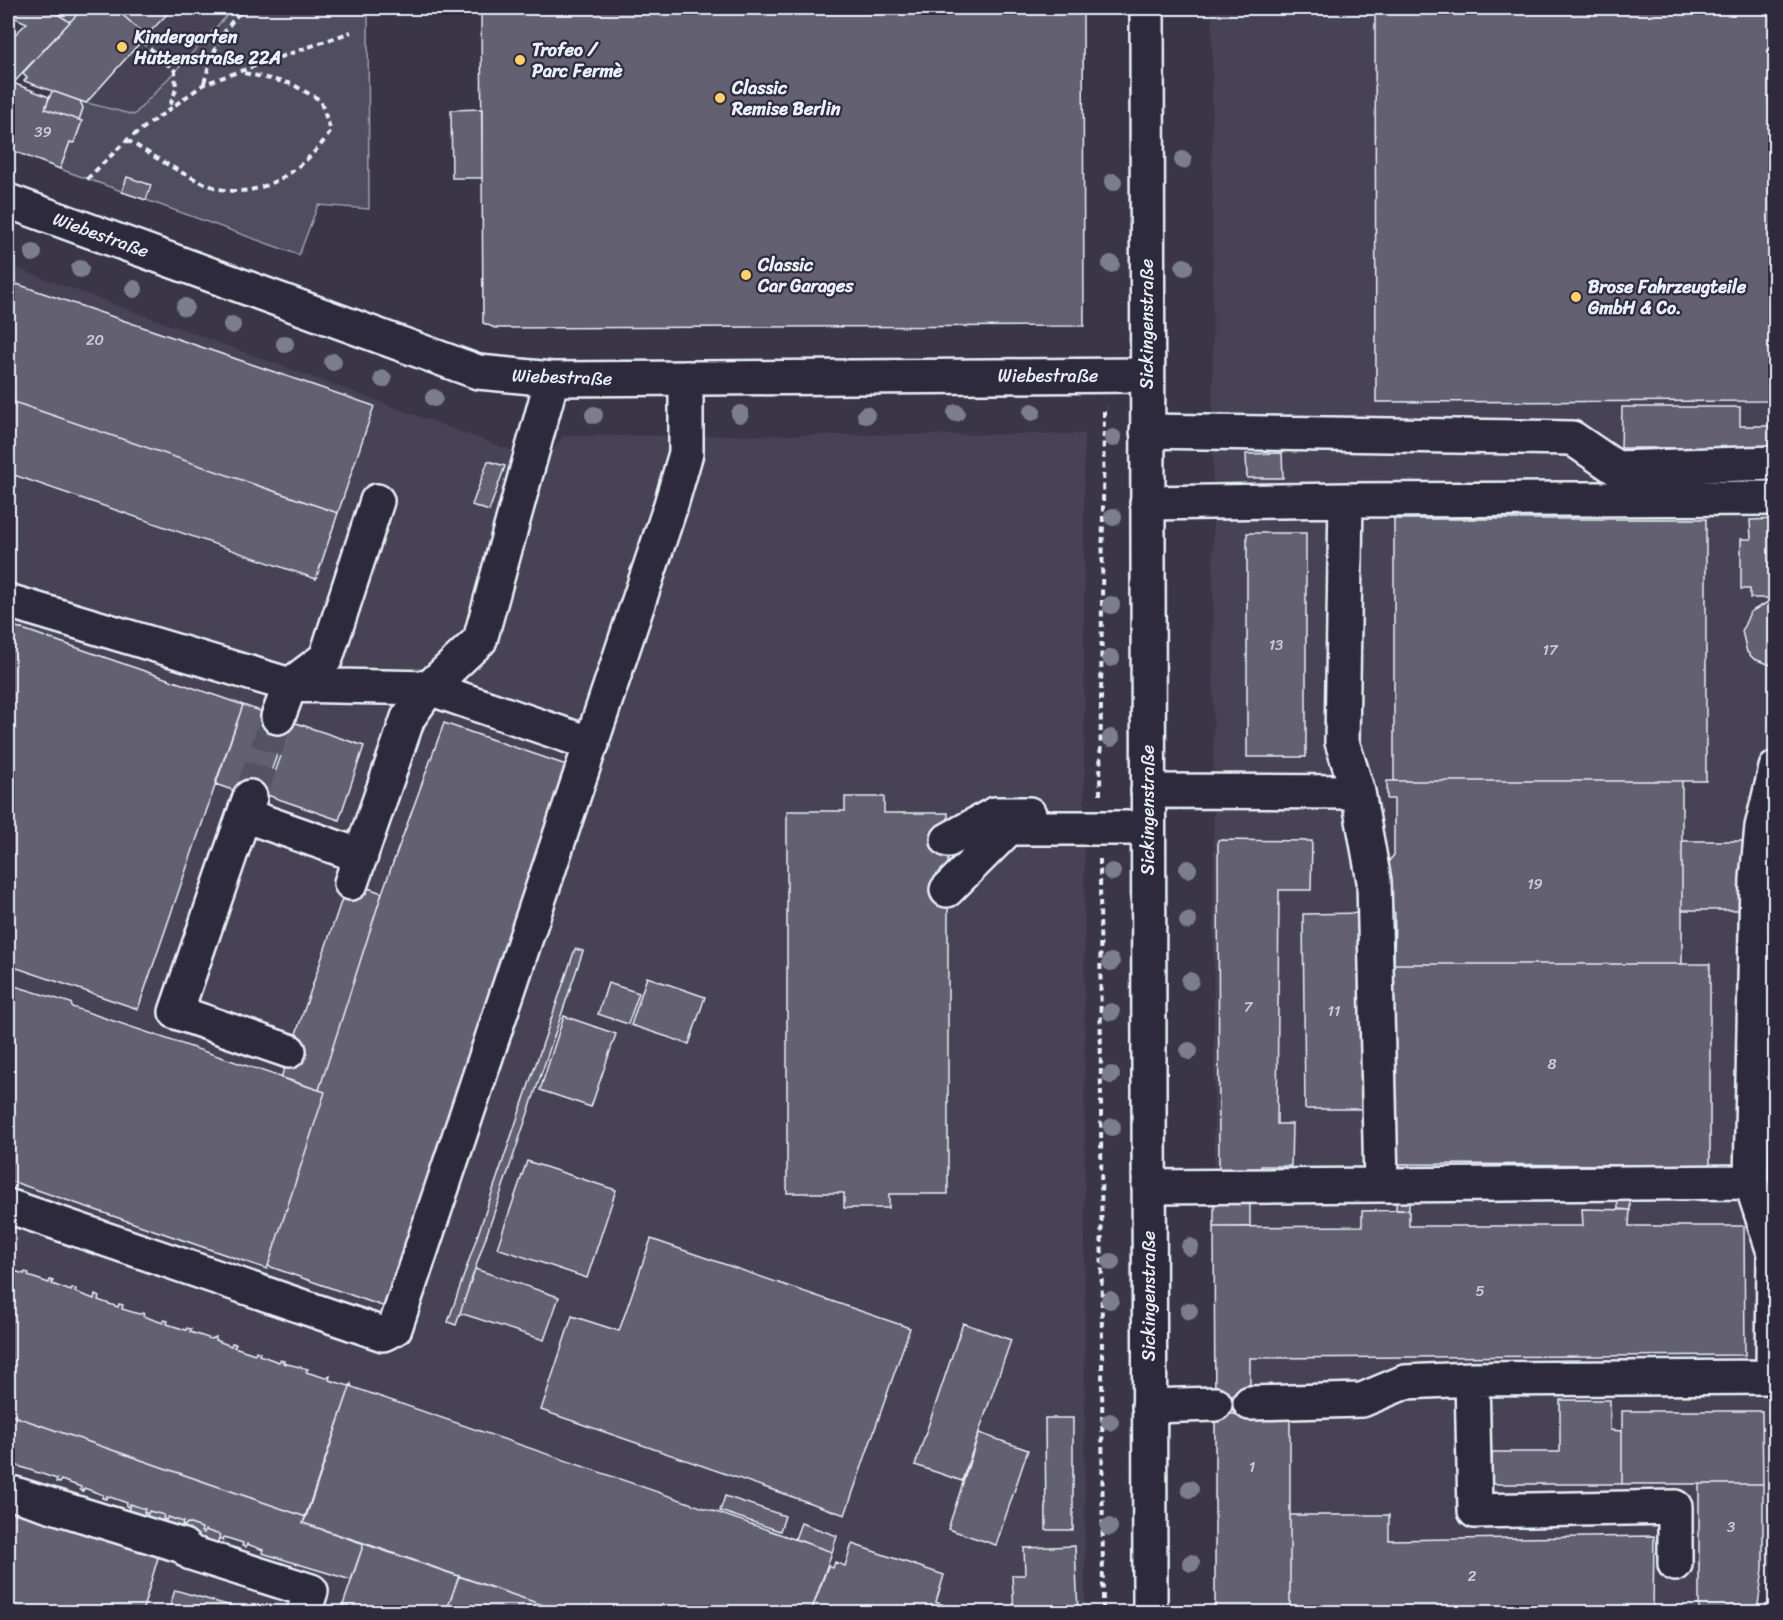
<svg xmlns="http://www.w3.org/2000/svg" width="1783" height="1620" font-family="Sriracha,sans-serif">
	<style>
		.built { fill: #464354 }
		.green { fill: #504e5f; stroke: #9ca0ac; stroke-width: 1.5 }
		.building { fill: #636171; stroke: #e8f1f8; stroke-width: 1.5 }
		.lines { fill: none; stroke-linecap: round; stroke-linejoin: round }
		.minor-tunnel { stroke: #545262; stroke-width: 33; stroke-dasharray: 33 16; stroke-linecap: butt }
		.minor-casing { stroke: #e8f1f8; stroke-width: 38 }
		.major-casing { stroke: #e8f1f8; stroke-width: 38 }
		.path { stroke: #e8f1f8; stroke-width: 4; stroke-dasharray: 6 4.5; stroke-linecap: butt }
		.minor { stroke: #2f2a3d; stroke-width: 33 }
		.major { stroke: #2f2a3d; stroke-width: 33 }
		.tree { fill: #7d7e8b }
		.poi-dot { fill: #ffd166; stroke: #2f2a3d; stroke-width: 2 }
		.labels { text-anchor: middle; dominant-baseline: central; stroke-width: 4.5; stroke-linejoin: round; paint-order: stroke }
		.number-label { font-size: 15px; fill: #c7cdd6 }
		.poi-label { font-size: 18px; font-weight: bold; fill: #e8f1f8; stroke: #2f2a3d; text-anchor: start }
		.street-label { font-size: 18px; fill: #e8f1f8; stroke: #2f2a3d }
	</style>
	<rect width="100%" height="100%" fill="#3a3648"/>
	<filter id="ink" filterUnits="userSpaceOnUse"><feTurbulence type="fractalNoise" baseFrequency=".0167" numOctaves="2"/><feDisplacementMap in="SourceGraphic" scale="12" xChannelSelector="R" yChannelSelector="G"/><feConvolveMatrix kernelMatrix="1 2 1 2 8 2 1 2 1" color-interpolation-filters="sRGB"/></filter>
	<g filter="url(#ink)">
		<path class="built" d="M48 8H234L134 115 80 101 24 81 69 22Z
			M1212 8H1775L1776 1563 1763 1566 1758 1612H1215Z
			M8 265 543 462 563 436 1084 434 1085 1612H8Z"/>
		<path class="green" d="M234 8H368L369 209 318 205 299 255 60 169 70 142 74 143 82 122 79 120 83 108 80 101 134 115Z"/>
		<path class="building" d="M8 8H48L70 22 8 89V41L27 23 8 15Z
			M48 8H83L70 22Z
			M83 8H115L146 36 86 103 24 81 27 78 22 73Z
			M115 8H173L146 36Z
			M481 8H1083L1084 326 495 328 483 323Z
			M1375 8H1776V401L1376 402Z
			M13 83 49 97 45 109 82 121 74 143 70 142 60 169 8 149V89Z
			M52 91 80 101 83 108 79 120 45 109Z
			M482 109V178H452L451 110Z
			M127 177 151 185 146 200 122 192Z
			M8 281 374 406 338 513 8 400Z
			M8 400 338 513 316 579 8 473Z
			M1622 407H1740V426H1776V448H1621Z
			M1282 453 1283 478H1247L1246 454Z
			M488 461 505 466 489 511 472 505Z
			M1394 519H1706V781H1394Z
			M1776 519V598H1750V589H1741V539H1751L1750 520Z
			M1247 533H1306V757H1247Z
			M1768 602H1776L1774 666 1754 659 1747 652 1742 631 1750 612Z
			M8 624 243 705 138 1009 8 965Z
			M243 705 289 721 261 800 215 784Z
			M293 722 364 746 339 820 267 795Z
			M444 723 572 767 388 1308 268 1266 325 1092 319 1090 382 893Z
			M1387 781H1682V964H1394L1395 913 1387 906V863L1394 855V799H1387Z
			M845 797H884V813H948V1194H889V1208H844V1193H787V811H845Z
			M1218 840 1312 841 1311 890H1279L1277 1124H1292L1291 1166H1261V1174L1219 1175Z
			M1682 841H1744V910H1682Z
			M348 881 382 893 319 1090 281 1078Z
			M1364 913V1109H1305L1303 914Z
			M575 949 583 951 456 1325 448 1322Z
			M1393 964H1710V1165L1393 1164Z
			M647 977 705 997 689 1044 631 1025Z
			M608 983 639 993 628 1024 598 1014Z
			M8 984 71 1003 72 1007 325 1092 267 1269 8 1180Z
			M564 1016 616 1034 591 1107 540 1090Z
			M527 1161 616 1190 587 1278 497 1248Z
			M1397 1164H1409V1210H1396Z
			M1617 1165H1630V1210L1618 1209Z
			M1250 1174V1227H1214V1204L1241 1203V1175Z
			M1582 1209 1630 1210 1629 1226H1744L1745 1355 1250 1358V1414H1215L1214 1227 1362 1226V1211L1409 1210V1226H1583Z
			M651 1239 910 1328 845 1515 541 1410 572 1316 619 1331Z
			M8 1269 24 1274 25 1272 29 1273 28 1276 49 1283 50 1280 53 1281 52 1284 71 1291 72 1288 76 1289 75 1292 94 1299 95 1295 99 1297 98 1300 118 1307 119 1304 123 1305 122 1309 139 1314 144 1313 143 1316 163 1323 164 1320 168 1321 167 1324 186 1330 187 1328 191 1329 190 1332 211 1339 216 1337 215 1340 231 1346 232 1343 236 1344 234 1347 255 1354 256 1351 260 1353 259 1355 279 1362 280 1360 284 1361 283 1363 308 1369 306 1372 326 1378 330 1376 329 1380 349 1386 351 1384 306 1517 8 1414Z
			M475 1269 559 1297 544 1340 460 1313Z
			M963 1323 1011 1340 962 1481 915 1465Z
			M351 1384 352 1387 832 1552 811 1612H563L303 1523Z
			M1560 1400H1610V1430L1622 1431V1484H1492V1452H1560Z
			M1622 1411H1762L1763 1484H1622Z
			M8 1414 306 1517 303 1523 364 1543 351 1580 262 1553 263 1550 247 1544 246 1547 242 1546 243 1543 224 1537 223 1540 219 1538 220 1535 205 1530 204 1533 201 1532 202 1528 187 1523 185 1526 182 1525 183 1522 168 1517 166 1520 163 1519 164 1515 149 1511 148 1514 144 1512 145 1509 130 1504 129 1507 126 1506 127 1503 107 1496 106 1499 102 1498 103 1495 84 1488 83 1491 80 1490 81 1487 61 1480 60 1483 56 1482 57 1479 15 1465 10 1466 11 1463 8 1462Z
			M1215 1414H1250V1420H1290V1612H1215Z
			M1045 1418H1073V1530H1046Z
			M979 1433 1028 1450 996 1545 948 1529Z
			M1699 1484H1763V1569L1757 1612H1699Z
			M725 1496 785 1516 780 1531 720 1511Z
			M130 1504 145 1509 144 1512 148 1514 149 1511 164 1515 163 1519 166 1520 168 1517 183 1522 182 1525 185 1526 187 1523 202 1528 201 1532 204 1533 205 1530 220 1535 215 1551 125 1521Z
			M8 1507 160 1551 142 1612H8Z
			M1290 1515H1389V1540L1654 1536 1653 1612H1290Z
			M801 1523 837 1536 832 1552 795 1539Z
			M364 1543 459 1576 446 1612H367L343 1605Z
			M852 1544 944 1575 936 1602 944 1605 941 1612H811L828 1566 833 1568 835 1562 845 1566Z
			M1075 1546 1078 1612H1014L1012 1575H1025L1024 1548Z
			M459 1576 563 1612H446Z
			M175 1590 252 1612H168Z"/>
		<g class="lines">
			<path class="minor-tunnel" d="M250 797 278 717"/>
			<defs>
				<path id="minor" d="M8 201 478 372 552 379 1147 375
					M1147 431 1572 438 1616 468 1776 463
					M1147 503 1346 500
					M8 601 290 685 429 688 592 744
					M278 717 290 685 326 658 377 501
					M1148 791 1358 792
					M250 797 176 1012 289 1051
					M244 815 361 856
					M948 840 995 814H1029
					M351 883 408 718 429 688 480 640 552 379
					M947 890 1009 828H1148
					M1751 1182 1774 1252 1773 1377H1776
					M1381 1183 1374 881 1358 792 1342 742 1346 500 1776 498
					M1149 1187 1751 1182 1757 879 1762 827 1776 768
					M8 1206 383 1334 395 1328 670 508 686 453V378
					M1472 1379 1475 1511 1675 1507V1564
					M1250 1403 1362 1400 1405 1382 1472 1379 1773 1377
					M1149 1406 1215 1404
					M8 1492 183 1546 191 1553 311 1591 304 1612"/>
				<path id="major" d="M1147 8 1150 1612"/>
			</defs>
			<use href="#minor" class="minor-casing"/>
			<use href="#major" class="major-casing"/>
			<path class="path" d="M142 41 175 71 176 89 170 106
				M204 83C212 53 222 30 244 8
				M127 140C154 156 182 175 211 186 258 205 307 167 331 131L320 100 292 84 240 72
				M87 179 127 140 204 84 351 32
				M1100 795 1104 410 1107 408
				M1100 859 1103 1612
				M1775 1612 1776 1606"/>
			<use href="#minor" class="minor"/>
			<use href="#major" class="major"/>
		</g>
		<g class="tree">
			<circle cx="1183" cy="160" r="9"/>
			<circle cx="1113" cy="182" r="9"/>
			<circle cx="33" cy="253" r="9"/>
			<circle cx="1111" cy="264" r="9"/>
			<circle cx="1184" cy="267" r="9"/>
			<circle cx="80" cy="269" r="9"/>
			<circle cx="134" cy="289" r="9"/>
			<circle cx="185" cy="307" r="9"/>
			<circle cx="232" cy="325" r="9"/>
			<circle cx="285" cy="344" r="9"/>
			<circle cx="333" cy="362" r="9"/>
			<circle cx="383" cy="379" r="9"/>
			<circle cx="434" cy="398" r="9"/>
			<circle cx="1032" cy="412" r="9"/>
			<circle cx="956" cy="413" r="9"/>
			<circle cx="740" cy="414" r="9"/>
			<circle cx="594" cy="415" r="9"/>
			<circle cx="866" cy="415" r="9"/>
			<circle cx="1113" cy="438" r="9"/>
			<circle cx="1113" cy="517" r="9"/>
			<circle cx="1111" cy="605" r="9"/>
			<circle cx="1111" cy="658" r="9"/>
			<circle cx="1111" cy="738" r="9"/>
			<circle cx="1188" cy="869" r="9"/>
			<circle cx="1112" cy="872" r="9"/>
			<circle cx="1188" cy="921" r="9"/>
			<circle cx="1111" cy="962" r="9"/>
			<circle cx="1190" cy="981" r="9"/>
			<circle cx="1111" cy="1012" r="9"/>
			<circle cx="1189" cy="1051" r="9"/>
			<circle cx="1111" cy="1075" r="9"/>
			<circle cx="1112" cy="1127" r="9"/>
			<circle cx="1190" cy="1247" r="9"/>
			<circle cx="1111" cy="1262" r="9"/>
			<circle cx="1110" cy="1300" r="9"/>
			<circle cx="1189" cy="1311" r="9"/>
			<circle cx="1110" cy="1422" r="9"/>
			<circle cx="1190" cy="1489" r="9"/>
			<circle cx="1109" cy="1527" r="9"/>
			<circle cx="1191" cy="1563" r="9"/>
		</g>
	</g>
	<g class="poi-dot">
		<circle cx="122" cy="47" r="6"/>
		<circle cx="520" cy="60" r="6"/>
		<circle cx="720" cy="98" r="6"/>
		<circle cx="746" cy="275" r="6"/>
		<circle cx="1576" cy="297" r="6"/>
	</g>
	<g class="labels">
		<g class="number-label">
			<text x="43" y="132">39</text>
			<text x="95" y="340">20</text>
			<text x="1276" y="645">13</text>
			<text x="1550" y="650">17</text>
			<text x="1535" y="884">19</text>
			<text x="1248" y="1007">7</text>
			<text x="1334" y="1011">11</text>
			<text x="1552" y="1064">8</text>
			<text x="1480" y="1291">5</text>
			<text x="1252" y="1467">1</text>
			<text x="1731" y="1527">3</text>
			<text x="1472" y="1576">2</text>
		</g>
		<g class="poi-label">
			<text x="134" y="37">Kindergarten<tspan x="134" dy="21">Huttenstraße 22A</tspan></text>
			<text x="532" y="50">Trofeo /<tspan x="532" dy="21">Parc Fermè</tspan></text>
			<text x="732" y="88">Classic<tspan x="732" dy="21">Remise Berlin</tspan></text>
			<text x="758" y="265">Classic<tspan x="758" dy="21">Car Garages</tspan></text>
			<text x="1588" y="287">Brose Fahrzeugteile<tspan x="1588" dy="21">GmbH &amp; Co.</tspan></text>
		</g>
		<g class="street-label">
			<text transform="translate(101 235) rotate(20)">Wiebestraße</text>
			<text transform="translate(1147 324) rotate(-90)">Sickingenstraße</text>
			<text x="1048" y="376">Wiebestraße</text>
			<text transform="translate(562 377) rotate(2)">Wiebestraße</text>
			<text transform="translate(1148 810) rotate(-90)">Sickingenstraße</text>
			<text transform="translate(1149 1296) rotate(-90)">Sickingenstraße</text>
		</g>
	</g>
	<rect width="1783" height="1620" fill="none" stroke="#2f2a3d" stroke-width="30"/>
	<rect x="15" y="15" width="1753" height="1590" fill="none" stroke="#e8f1f8" stroke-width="2" filter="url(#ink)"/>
</svg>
